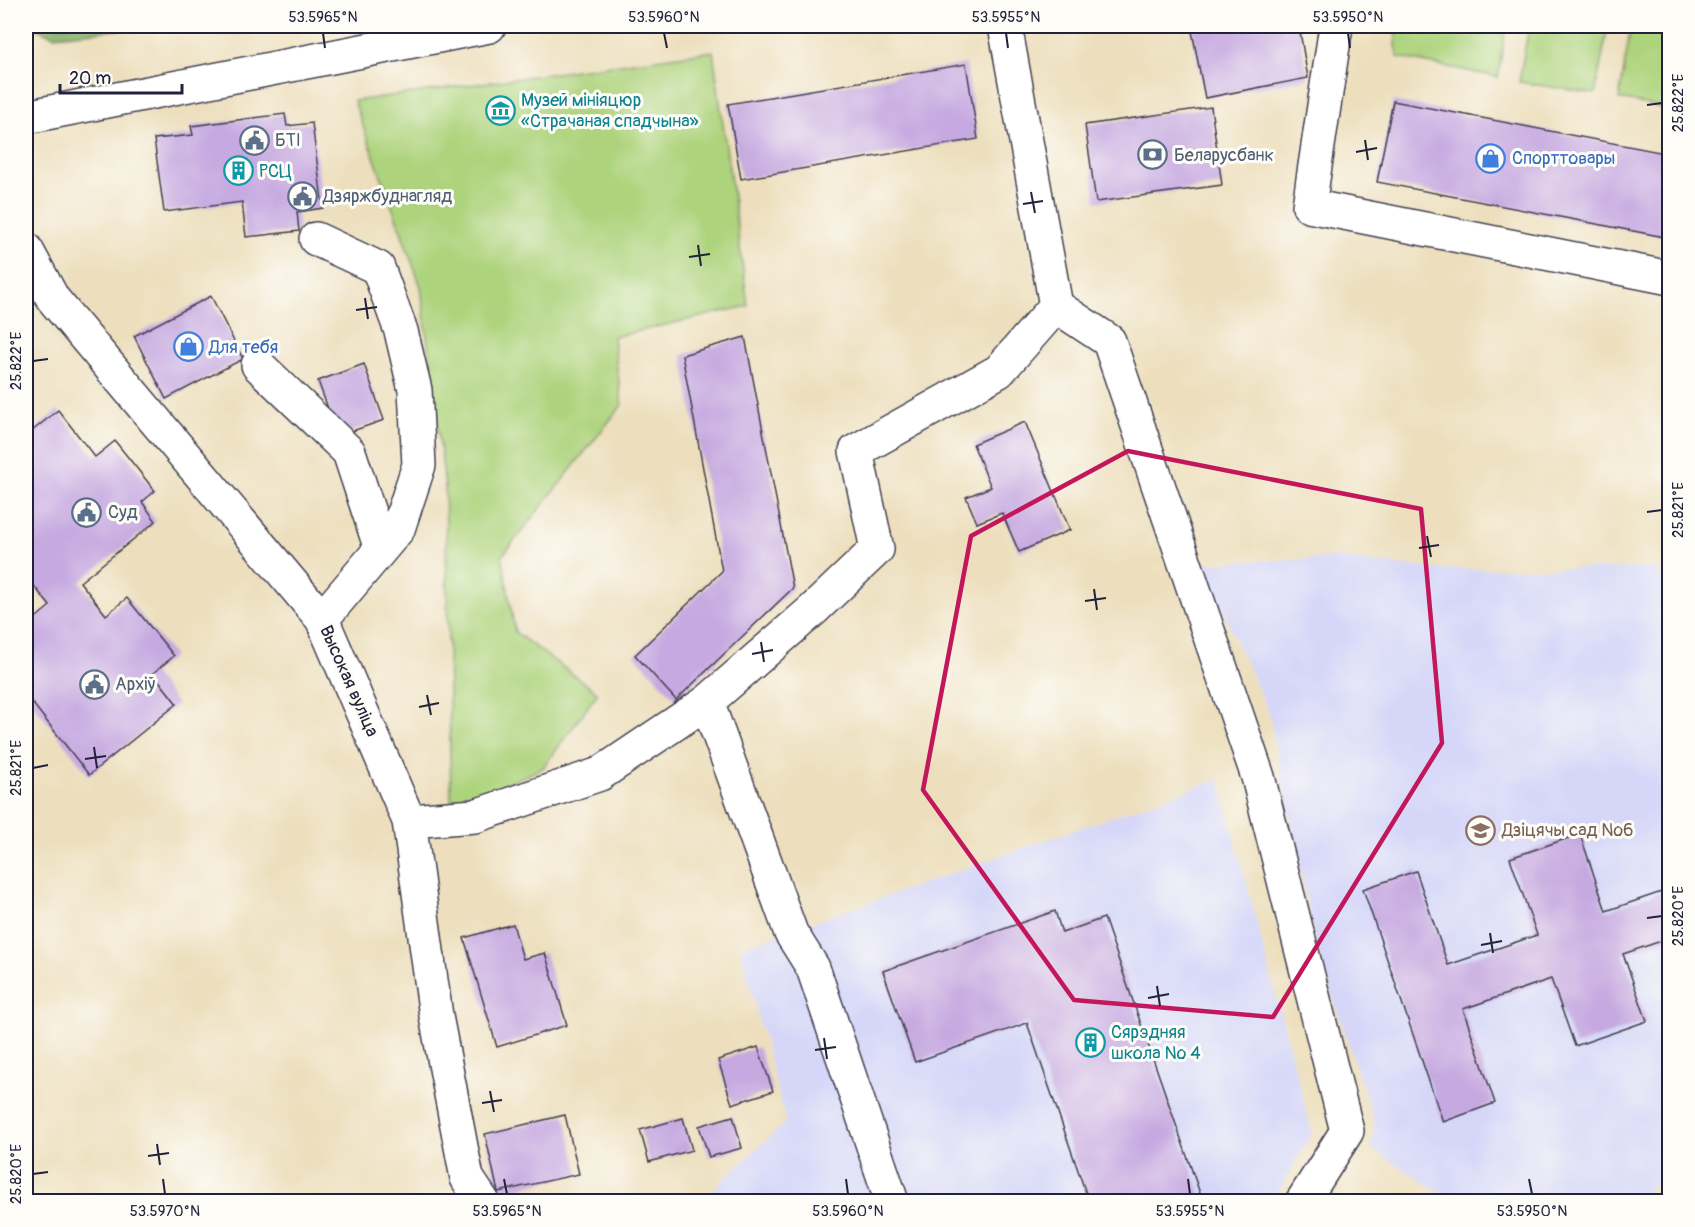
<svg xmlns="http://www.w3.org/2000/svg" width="1695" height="1227" font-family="Pangolin,sans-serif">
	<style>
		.built { fill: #d6d7f8 }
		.green { fill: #add37c; stroke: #687a5c; stroke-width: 1.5 }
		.forest { fill: #8ab56c; stroke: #566c54; stroke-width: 1.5 }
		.building { fill: #c6a9e0 }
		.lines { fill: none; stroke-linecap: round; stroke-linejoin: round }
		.minor-casing { stroke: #403e4e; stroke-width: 36 }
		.minor { stroke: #fff; stroke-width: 33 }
		.marked { fill: none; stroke: #c2185b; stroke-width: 4.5; stroke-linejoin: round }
		.ticks { fill: none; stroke: #22223b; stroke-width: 2 }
		.labels { text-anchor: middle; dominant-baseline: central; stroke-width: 6; stroke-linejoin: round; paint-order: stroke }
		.culture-label { font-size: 18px; fill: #0d838f; stroke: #fdfcf7; text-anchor: start }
		.service-label { font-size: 18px; fill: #4e5e75; stroke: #fdfcf7; text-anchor: start }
		.shop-label { font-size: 18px; fill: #366cbe; stroke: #fdfcf7; text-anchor: start }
		.street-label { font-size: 18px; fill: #22223b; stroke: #fdfcf7 }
		.education-label { font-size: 18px; fill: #785e54; stroke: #fdfcf7; text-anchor: start }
		.neatline { fill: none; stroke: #22223b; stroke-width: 2 }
		.ticks-label { font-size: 15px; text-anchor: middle; fill: #22223b }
	</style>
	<rect width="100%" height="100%" fill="#fdfcf7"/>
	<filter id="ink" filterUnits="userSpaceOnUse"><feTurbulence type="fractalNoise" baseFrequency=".0167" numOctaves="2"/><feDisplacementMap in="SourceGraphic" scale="12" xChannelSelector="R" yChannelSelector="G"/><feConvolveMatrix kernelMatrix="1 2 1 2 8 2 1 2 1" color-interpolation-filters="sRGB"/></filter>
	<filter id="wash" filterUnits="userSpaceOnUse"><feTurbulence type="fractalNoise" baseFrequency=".008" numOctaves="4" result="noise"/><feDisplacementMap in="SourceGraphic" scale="24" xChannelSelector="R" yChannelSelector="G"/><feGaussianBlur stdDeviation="1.35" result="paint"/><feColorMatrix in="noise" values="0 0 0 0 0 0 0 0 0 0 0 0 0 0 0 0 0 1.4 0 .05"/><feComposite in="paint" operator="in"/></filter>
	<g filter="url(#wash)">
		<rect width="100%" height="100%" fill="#eddfbd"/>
		<path class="built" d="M1336 558 1433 569 1657 568 1670 595V1166L1638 1201H1453L1371 1148 1375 1124 1316 947 1269 713 1201 563Z
			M1219 779 1312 1133 1273 1201 699 1202 786 1122 740 948Z"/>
		<path class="green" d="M1395 26H1506L1498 77 1397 57Z
			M1529 26H1608L1595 94 1519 82Z
			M1631 26H1669V109L1619 99Z
			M713 51 748 306 613 337 622 405 502 556 515 632 598 693 543 768 474 798 451 801 445 486 421 287 354 101Z"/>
		<path class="forest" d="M29 26H157L54 36Z"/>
		<g id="blocks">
			<path class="building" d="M1191 26H1299L1308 78 1205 98Z
				M966 64 978 139 741 179 728 104Z
				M1393 101 1670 154V238L1377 182Z
				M1211 107 1222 185 1096 202 1085 125Z
				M285 114 287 126 312 123 323 208 297 212 299 231 246 237 242 202 164 212 154 139 193 135 191 126Z
				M211 296 243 359 166 399 134 336Z
				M745 337 793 588 676 700 635 655 722 571 682 355Z
				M364 364 384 420 338 436 318 381Z
				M58 410 95 457 115 441 155 491 142 502 156 521 80 582 106 615 127 598 174 656 153 673 177 704 89 775 26 695V626L50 606 26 576V436Z
				M1025 422 1070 530 1019 552 1002 513 977 523 966 497 991 487 973 444Z
				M1580 834 1606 911 1670 889V938L1623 954 1647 1021 1575 1046 1551 979 1463 1009 1495 1103 1443 1122 1363 889 1416 871 1448 965 1537 935 1510 858Z
				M1055 911 1062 933 1104 918 1203 1202H1089L1027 1023 915 1062 883 971Z
				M513 924 523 959 545 953 567 1025 497 1047 464 938Z
				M758 1047 773 1091 732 1104 718 1060Z
				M565 1115 579 1174 498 1192 485 1134Z
				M733 1116 742 1148 709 1157 699 1126Z
				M683 1118 692 1150 649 1162 640 1130Z"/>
		</g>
	</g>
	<g filter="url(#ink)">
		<use href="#blocks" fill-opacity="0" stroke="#403e4e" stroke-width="1.5"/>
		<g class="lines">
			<defs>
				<path id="minor" d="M1005 26 1056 306 1109 341 1258 777 1347 1131 1302 1202
					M1336 26 1309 206 1670 278
					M26 117 489 26
					M316 239 378 268 401 331 415 390 419 465 398 529 322 619
					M26 249 53 299 322 619 409 821 436 1016 467 1178 483 1202
					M258 365 349 452 381 549
					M707 702 814 609 877 549 856 451 999 371 1056 306
					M409 821 475 816 600 774 707 702 791 933 813 968 892 1202"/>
			</defs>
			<use href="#minor" class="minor-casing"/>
			<use href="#minor" class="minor"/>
		</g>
	</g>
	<path class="marked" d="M1128 451 1421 509 1442 743 1273 1017 1074 1000 923 790 971 536Z"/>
	<path class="ticks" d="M323 33 325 48M664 33 667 48M1006 33 1008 48M1348 33 1350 48M1647 105 1662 103M1365 140 1368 160M1356 152 1377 148M1031 192 1035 213M1023 204 1043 201M698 245 701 266M689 257 710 254M365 298 368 319M356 310 377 307M33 361 48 359M1647 512 1662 510M1427 536 1431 557M1419 548 1439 545M1094 589 1097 610M1085 601 1106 598M761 642 764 662M752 654 773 650M427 695 431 715M419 707 439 703M94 747 97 768M85 759 106 756M33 768 48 765M1647 918 1662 916M1490 933 1493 953M1481 945 1502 941M1157 986 1160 1006M1148 998 1169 994M824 1038 827 1059M815 1050 836 1047M490 1091 494 1112M482 1103 502 1100M157 1144 160 1165M148 1156 169 1153M33 1174 48 1172M163 1179 165 1194M504 1179 507 1194M846 1179 848 1194M1188 1179 1190 1194M1529 1179 1532 1194"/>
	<defs>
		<symbol id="museum-ring" viewBox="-11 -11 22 22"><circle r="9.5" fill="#fdfcf7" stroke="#0f9aa8" stroke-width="1.5"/><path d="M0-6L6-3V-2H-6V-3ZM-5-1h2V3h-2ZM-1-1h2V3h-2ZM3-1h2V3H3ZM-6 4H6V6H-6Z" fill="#0f9aa8"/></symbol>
		<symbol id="civic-ring" viewBox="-11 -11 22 22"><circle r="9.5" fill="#fdfcf7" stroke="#5c6f8a" stroke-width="1.5"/><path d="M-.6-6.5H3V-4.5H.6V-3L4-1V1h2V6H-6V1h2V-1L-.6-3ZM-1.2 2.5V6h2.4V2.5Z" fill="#5c6f8a"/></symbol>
		<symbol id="bank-ring" viewBox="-11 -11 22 22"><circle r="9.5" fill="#fdfcf7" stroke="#5c6f8a" stroke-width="1.5"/><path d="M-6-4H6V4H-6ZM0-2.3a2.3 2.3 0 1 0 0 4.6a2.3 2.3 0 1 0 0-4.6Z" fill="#5c6f8a"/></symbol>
		<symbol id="shop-ring" viewBox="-11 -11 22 22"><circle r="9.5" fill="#fdfcf7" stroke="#3f7fe0" stroke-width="1.5"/><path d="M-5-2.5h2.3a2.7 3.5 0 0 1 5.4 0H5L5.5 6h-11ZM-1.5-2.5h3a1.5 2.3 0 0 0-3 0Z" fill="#3f7fe0"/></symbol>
		<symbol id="building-ring" viewBox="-11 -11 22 22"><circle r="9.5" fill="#fdfcf7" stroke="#0f9aa8" stroke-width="1.5"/><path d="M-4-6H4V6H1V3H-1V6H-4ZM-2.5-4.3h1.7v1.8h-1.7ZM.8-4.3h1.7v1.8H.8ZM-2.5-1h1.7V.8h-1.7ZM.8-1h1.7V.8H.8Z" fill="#0f9aa8"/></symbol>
		<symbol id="school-ring" viewBox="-11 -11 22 22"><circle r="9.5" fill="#fdfcf7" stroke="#8d6e63" stroke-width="1.5"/><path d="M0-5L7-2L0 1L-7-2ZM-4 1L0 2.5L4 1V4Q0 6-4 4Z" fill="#8d6e63"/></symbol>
	</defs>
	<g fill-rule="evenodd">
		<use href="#museum-ring" x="484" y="94" width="33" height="33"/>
		<use href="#civic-ring" x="238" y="124" width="33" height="33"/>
		<use href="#bank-ring" x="1136" y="138" width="33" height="33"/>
		<use href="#shop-ring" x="1474" y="142" width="33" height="33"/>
		<use href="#building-ring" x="222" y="154" width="33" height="33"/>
		<use href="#civic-ring" x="286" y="180" width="33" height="33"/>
		<use href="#shop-ring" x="172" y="330" width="33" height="33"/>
		<use href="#civic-ring" x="70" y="496" width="33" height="33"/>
		<use href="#civic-ring" x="78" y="668" width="33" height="33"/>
		<use href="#school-ring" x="1464" y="814" width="33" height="33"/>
		<use href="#building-ring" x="1074" y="1026" width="33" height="33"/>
	</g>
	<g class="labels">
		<g class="culture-label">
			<text x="521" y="100">Музей мініяцюр<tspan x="521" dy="21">«Страчаная спадчына»</tspan></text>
			<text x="259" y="171">РСЦ</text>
			<text x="1111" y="1032">Сярэдняя<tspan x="1111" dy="21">школа № 4</tspan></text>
		</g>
		<g class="service-label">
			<text x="275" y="140">БТІ</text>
			<text x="1174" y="155">Беларусбанк</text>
			<text x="323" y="196">Дзяржбуднагляд</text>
			<text x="108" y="512">Суд</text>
			<text x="115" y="684">Архіў</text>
		</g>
		<g class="shop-label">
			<text x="1512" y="158">Спорттовары</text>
			<text x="209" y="347">Для тебя</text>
		</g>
		<g class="street-label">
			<text transform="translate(349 681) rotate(66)">Высокая вуліца</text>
		</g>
		<g class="education-label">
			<text x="1502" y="830">Дзіцячы сад №6</text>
		</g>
	</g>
	<rect width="1695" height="1227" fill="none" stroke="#fdfcf7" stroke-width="66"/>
	<path d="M60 84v9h122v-9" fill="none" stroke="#22223b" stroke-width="3"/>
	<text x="69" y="84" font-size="18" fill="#22223b" stroke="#fdfcf7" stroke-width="4.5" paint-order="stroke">20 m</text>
	<rect x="33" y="33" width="1629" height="1161" class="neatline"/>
	<g class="ticks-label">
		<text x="323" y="22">53.5965°N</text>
		<text x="664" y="22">53.5960°N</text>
		<text x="1006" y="22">53.5955°N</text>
		<text x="1348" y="22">53.5950°N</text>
		<text transform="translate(1678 103) rotate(-90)" y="5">25.822°E</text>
		<text transform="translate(16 361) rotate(-90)" y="5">25.822°E</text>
		<text transform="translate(1678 510) rotate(-90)" y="5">25.821°E</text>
		<text transform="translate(16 768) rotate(-90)" y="5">25.821°E</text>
		<text transform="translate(1678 916) rotate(-90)" y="5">25.820°E</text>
		<text transform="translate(16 1174) rotate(-90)" y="5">25.820°E</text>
		<text x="165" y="1216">53.5970°N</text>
		<text x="507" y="1216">53.5965°N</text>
		<text x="848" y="1216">53.5960°N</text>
		<text x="1190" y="1216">53.5955°N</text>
		<text x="1532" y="1216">53.5950°N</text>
	</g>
</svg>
